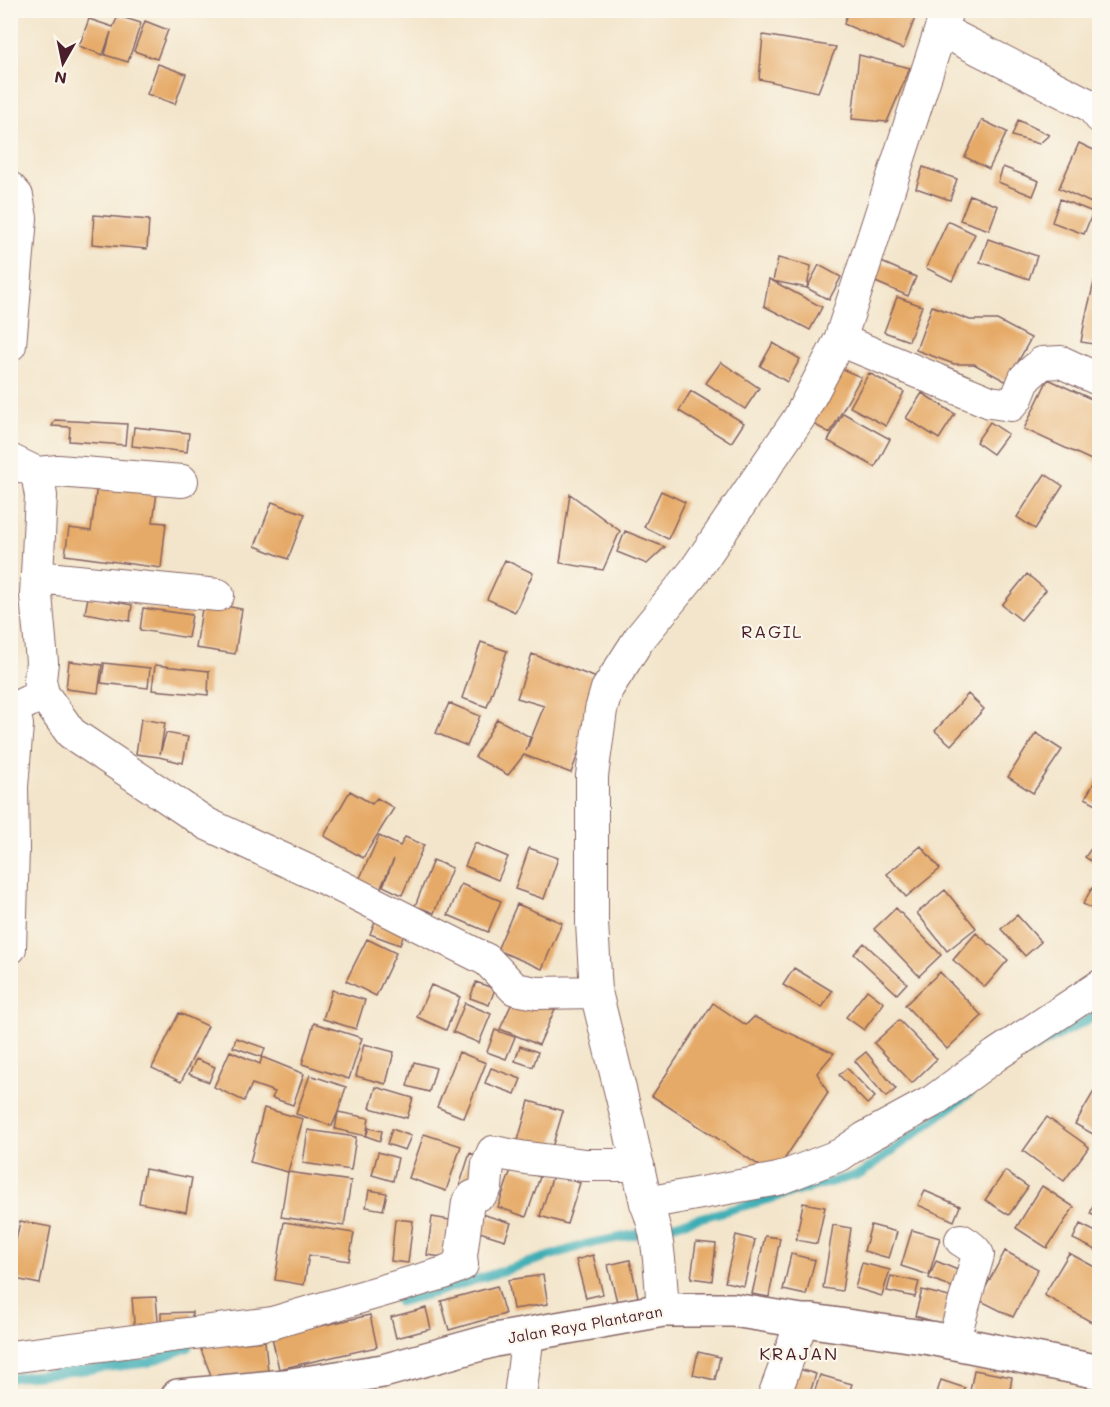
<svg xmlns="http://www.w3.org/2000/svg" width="1110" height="1407" font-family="Mali,sans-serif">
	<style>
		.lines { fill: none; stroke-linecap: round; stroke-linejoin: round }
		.stream { stroke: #3cadb5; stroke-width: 9 }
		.building { fill: #e6aa68 }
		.minor-casing { stroke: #856463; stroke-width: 34 }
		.secondary-casing { stroke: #856463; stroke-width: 36 }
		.minor { stroke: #fff; stroke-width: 32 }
		.secondary { stroke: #fff; stroke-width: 33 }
		.labels { text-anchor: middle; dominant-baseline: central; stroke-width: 4.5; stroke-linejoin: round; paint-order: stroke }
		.street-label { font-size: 15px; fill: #4a1f2b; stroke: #fbf7ec }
		.quarter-label { font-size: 18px; letter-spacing: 1.5px; fill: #4a1f2b; stroke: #fbf7ec }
	</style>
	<rect width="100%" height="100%" fill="#fbf7ec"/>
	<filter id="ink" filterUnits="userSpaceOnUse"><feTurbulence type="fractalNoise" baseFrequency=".0167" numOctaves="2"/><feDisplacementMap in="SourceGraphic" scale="12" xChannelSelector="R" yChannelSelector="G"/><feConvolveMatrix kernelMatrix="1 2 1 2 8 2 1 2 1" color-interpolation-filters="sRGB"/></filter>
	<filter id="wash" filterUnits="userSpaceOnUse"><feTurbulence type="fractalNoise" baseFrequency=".008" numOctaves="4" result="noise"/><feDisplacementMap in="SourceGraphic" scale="24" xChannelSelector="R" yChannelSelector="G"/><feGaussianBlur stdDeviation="1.35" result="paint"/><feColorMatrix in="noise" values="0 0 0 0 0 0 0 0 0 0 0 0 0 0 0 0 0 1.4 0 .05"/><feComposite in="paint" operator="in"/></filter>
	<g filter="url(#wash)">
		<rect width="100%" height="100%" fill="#f3e5cb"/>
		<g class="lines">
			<path class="stream" d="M1027 1052 1100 1013
				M399 1302 434 1293 587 1244 652 1231 861 1174 970 1093
				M10 1378 147 1363 189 1347"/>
		</g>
		<g id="blocks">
			<path class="building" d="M848 10H918L903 49 844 24Z
				M118 16 141 23 128 62 105 55 111 32 103 55 79 46 89 19 113 27Z
				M145 21 168 30 157 59 134 51Z
				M763 35 836 47 818 92 759 79Z
				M859 55 910 68 887 122 852 119Z
				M158 64 186 74 175 104 147 94Z
				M982 120 1007 132 989 169 965 157Z
				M1018 120 1049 135 1039 144 1012 136Z
				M1079 143 1100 153V207L1059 188Z
				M923 167 957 179 950 200 916 188Z
				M1003 167 1039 181 1033 196 998 182Z
				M970 195 998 206 989 230 960 220Z
				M1060 199 1093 212 1084 234 1052 222Z
				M94 215 149 220 147 249 92 244Z
				M948 221 975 234 952 281 926 268Z
				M988 239 1037 256 1029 279 980 262Z
				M778 258 811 266 807 288 819 265 841 277 829 300 807 288 773 281Z
				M879 261 916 277 908 296 871 280Z
				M1099 262H1100V345L1081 342 1086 315Z
				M769 279 822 307 810 330 764 306Z
				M897 297 922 306 909 341 884 332Z
				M932 306 970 320H997L1031 338 1007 382 974 364H954L916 350Z
				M773 343 800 359 787 382 760 366Z
				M721 362 759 388 745 409 706 383Z
				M837 367 861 377 830 433 806 420Z
				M869 373 904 392 886 426 850 407Z
				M1048 379 1100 403V464L1024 429Z
				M691 391 744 423 731 443 679 411Z
				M922 393 955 414 939 439 906 418Z
				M843 413 890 439 875 467 828 441Z
				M55 420 127 424 125 445 69 441 70 427 52 426Z
				M990 422 1008 434 993 454 976 442Z
				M134 427 189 433 187 452 132 446Z
				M1045 474 1063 486 1035 529 1017 517Z
				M98 477 158 485 153 522 166 523 161 568 65 555 69 528 91 531Z
				M661 491 685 502 668 539 644 527Z
				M570 494 620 531 603 570 560 563Z
				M272 502 305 514 288 559 255 546Z
				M625 531 665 547 647 564 617 552Z
				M505 560 533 573 515 612 487 599Z
				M1027 574 1046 590 1021 620 1002 605Z
				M88 597 132 605 130 621 85 613Z
				M203 602 242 609 235 654 196 648Z
				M143 608 192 615 188 638 140 630Z
				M481 642 507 651 487 707 462 698Z
				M532 654 605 681 571 773 524 755 508 775 475 757 497 719 530 737 526 751 544 706 517 698Z
				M69 661 102 665 98 693 66 689Z
				M103 663 150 668 148 688 101 683 104 665Z
				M155 665 209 671 208 695 152 690Z
				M968 694 984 709 951 745 935 731Z
				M449 703 480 716 467 746 436 733Z
				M141 719 165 723 160 754 166 733 188 737 183 763 159 757 136 754Z
				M1036 733 1062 750 1033 793 1008 777Z
				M1100 773V806L1085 798Z
				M350 791 372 804 377 798 394 808 363 858 324 836Z
				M379 836 400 846 405 837 424 845 402 895 383 886 394 859 380 889 359 880Z
				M1100 836V867L1085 857Z
				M475 843 508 857 498 880 465 866Z
				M921 846 940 869 906 897 887 874Z
				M529 848 558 858 544 899 515 889Z
				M433 860 452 868 434 913 415 906Z
				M461 884 501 901 488 932 448 915Z
				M1092 888 1100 892V913L1083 904Z
				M945 890 976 928 947 951 917 913Z
				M517 904 562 923 542 969 497 950Z
				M896 908 941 955 919 976 874 929Z
				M378 914 407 925 400 945 370 934Z
				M1017 915 1041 942 1025 956 1001 929Z
				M976 933 1008 960 985 987 953 960Z
				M367 939 396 953 376 996 346 981Z
				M864 943 907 983 897 994 854 954Z
				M794 968 832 991 822 1008 783 985Z
				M940 972 982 1016 947 1049 905 1005Z
				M476 982 495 989 489 1005 470 998Z
				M431 985 460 997 446 1030 417 1017Z
				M332 990 365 1000 356 1029 323 1019Z
				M867 990 884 1003 864 1030 846 1017Z
				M517 992 555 1009 539 1045 500 1029Z
				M465 1003 491 1014 479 1043 453 1032Z
				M713 1003 746 1025 754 1017 834 1053 817 1073 828 1093 774 1175 652 1096Z
				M179 1013 208 1026 181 1082 152 1068Z
				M899 1020 937 1059 912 1083 874 1043Z
				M314 1023 362 1038 349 1079 302 1064Z
				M495 1030 515 1037 506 1059 487 1052Z
				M236 1038 265 1048 262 1057 233 1047Z
				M364 1044 394 1052 386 1084 356 1076Z
				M520 1046 538 1052 533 1067 515 1061Z
				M230 1051 260 1064 262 1057 304 1074 293 1105 272 1098 275 1092 252 1084 244 1101 214 1087Z
				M459 1052 486 1063 464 1118 437 1107Z
				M866 1052 896 1089 886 1097 855 1061Z
				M196 1059 215 1067 209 1082 189 1074Z
				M414 1062 436 1068 429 1092 407 1086Z
				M491 1068 521 1079 515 1094 485 1083Z
				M847 1068 875 1097 867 1104 839 1075Z
				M310 1075 346 1087 338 1112 332 1126 296 1114Z
				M1097 1086 1100 1088V1138L1075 1124Z
				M376 1087 413 1098 407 1118 370 1108Z
				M529 1101 563 1111 550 1154 517 1144Z
				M264 1108 303 1119 288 1172 250 1162Z
				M338 1112 369 1118 366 1136 335 1129Z
				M1047 1117 1089 1147 1064 1181 1023 1151Z
				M369 1128 382 1131 380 1141 366 1136Z
				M392 1129 411 1136 405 1150 387 1144Z
				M308 1130 356 1137 351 1170 303 1163Z
				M424 1134 461 1146 446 1191 409 1178Z
				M378 1152 398 1158 393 1181 372 1175Z
				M470 1153 489 1160 479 1191 460 1184Z
				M512 1167 540 1177 526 1217 498 1207Z
				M145 1169 192 1178 186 1212 139 1203Z
				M1005 1171 1028 1187 1009 1215 985 1200Z
				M288 1172 351 1181 344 1226 281 1217Z
				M553 1175 580 1183 567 1224 540 1216Z
				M1042 1186 1074 1207 1047 1248 1016 1228Z
				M1100 1187V1217L1090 1214Z
				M369 1190 387 1193 383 1210 366 1207Z
				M925 1191 960 1206 954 1221 918 1205Z
				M803 1203 825 1207 817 1244 796 1240Z
				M475 1212 511 1223 505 1240 470 1229Z
				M432 1217 456 1221 451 1258 427 1255Z
				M395 1219 413 1221 408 1263 391 1261Z
				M20 1221 51 1227 40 1284 10 1278V1271Z
				M284 1222 354 1233 349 1261 309 1255 304 1285 275 1280Z
				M1080 1224 1100 1234V1252L1073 1239Z
				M833 1225 851 1228 842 1291 823 1288Z
				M871 1225 897 1232 889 1258 864 1251Z
				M912 1230 940 1238 929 1275 901 1266Z
				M736 1235 755 1240 744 1286 725 1282Z
				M765 1236 780 1238 769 1297 752 1294Z
				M696 1242 716 1244 712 1281 691 1278Z
				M1005 1251 1038 1269 1013 1317 979 1300Z
				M1069 1253 1100 1270V1327L1044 1295Z
				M791 1254 815 1260 806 1295 783 1290Z
				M593 1255 603 1294 586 1298 576 1260Z
				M630 1260 638 1297 617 1302 608 1265Z
				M936 1261 960 1271 954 1288 929 1278Z
				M862 1263 890 1270 882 1296 855 1288Z
				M543 1275 548 1304 513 1309 508 1280Z
				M891 1276 919 1282 915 1297 887 1291Z
				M497 1286 505 1314 449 1330 441 1301Z
				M922 1290 957 1299 949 1326 915 1316Z
				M156 1297 159 1332 135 1334 132 1298Z
				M426 1308 431 1329 396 1338 391 1317Z
				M192 1312V1328L161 1329V1313Z
				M370 1315 377 1347 279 1369 272 1337Z
				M265 1341 268 1372 212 1378 200 1347Z
				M698 1352 720 1357 715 1380 693 1375Z
				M788 1366 816 1374 809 1396H790Z
				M974 1370 1012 1377 1009 1396H969Z
				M820 1375 852 1384 848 1396H813Z
				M941 1380 965 1388 963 1396H936Z"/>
		</g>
	</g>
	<g filter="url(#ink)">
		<use href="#blocks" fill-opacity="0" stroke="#856463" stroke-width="1.5"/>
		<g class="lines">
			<defs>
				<path id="minor" d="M941 30 1091 106 1100 117
					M10 188 17 196 21 218 10 345
					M840 340 990 402 1011 405 1017 398 1025 378 1042 363 1061 362 1100 380
					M10 460 37 473 41 496 36 595 42 662 40 680 43 694 71 733 207 824 330 881 487 960 515 989 537 993 596 992
					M37 473 58 471 182 481
					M37 577 218 595
					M10 948 13 849 12 787 17 725 13 709 43 694
					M646 1203 778 1179 840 1155 865 1138 933 1101 996 1055 1100 986
					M663 1310C660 1275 660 1235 646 1203L628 1122 596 992 592 923V776L601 710 607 689 639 639 693 573 799 418 840 340 947 10
					M953 1342 978 1255C974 1248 968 1244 961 1240
					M10 1357 272 1323 444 1273 462 1265 461 1256 468 1202 472 1197 482 1193 486 1187 488 1164 493 1152 526 1158 584 1165H638
					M520 1396 528 1334
					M774 1396 802 1321"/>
				<path id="secondary" d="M178 1396 285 1386 383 1371 495 1340 663 1310H733L802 1321H812L930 1338 1100 1372"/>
			</defs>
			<use href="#minor" class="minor-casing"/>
			<use href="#secondary" class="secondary-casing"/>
			<use href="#minor" class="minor"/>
			<use href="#secondary" class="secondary"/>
		</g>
	</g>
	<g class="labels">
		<g class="street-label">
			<text transform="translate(585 1324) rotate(-10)">Jalan Raya Plantaran</text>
		</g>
		<g class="quarter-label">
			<text x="772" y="631">RAGIL</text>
			<text x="799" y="1353">KRAJAN</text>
		</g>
	</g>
	<rect width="1110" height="1407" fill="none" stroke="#fbf7ec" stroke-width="36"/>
	<g transform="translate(63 63) rotate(189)" stroke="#fbf7ec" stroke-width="4.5" paint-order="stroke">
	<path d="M0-4.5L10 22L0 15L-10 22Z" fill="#4a1f2b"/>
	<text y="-9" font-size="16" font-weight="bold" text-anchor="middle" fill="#4a1f2b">N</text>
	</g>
</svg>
